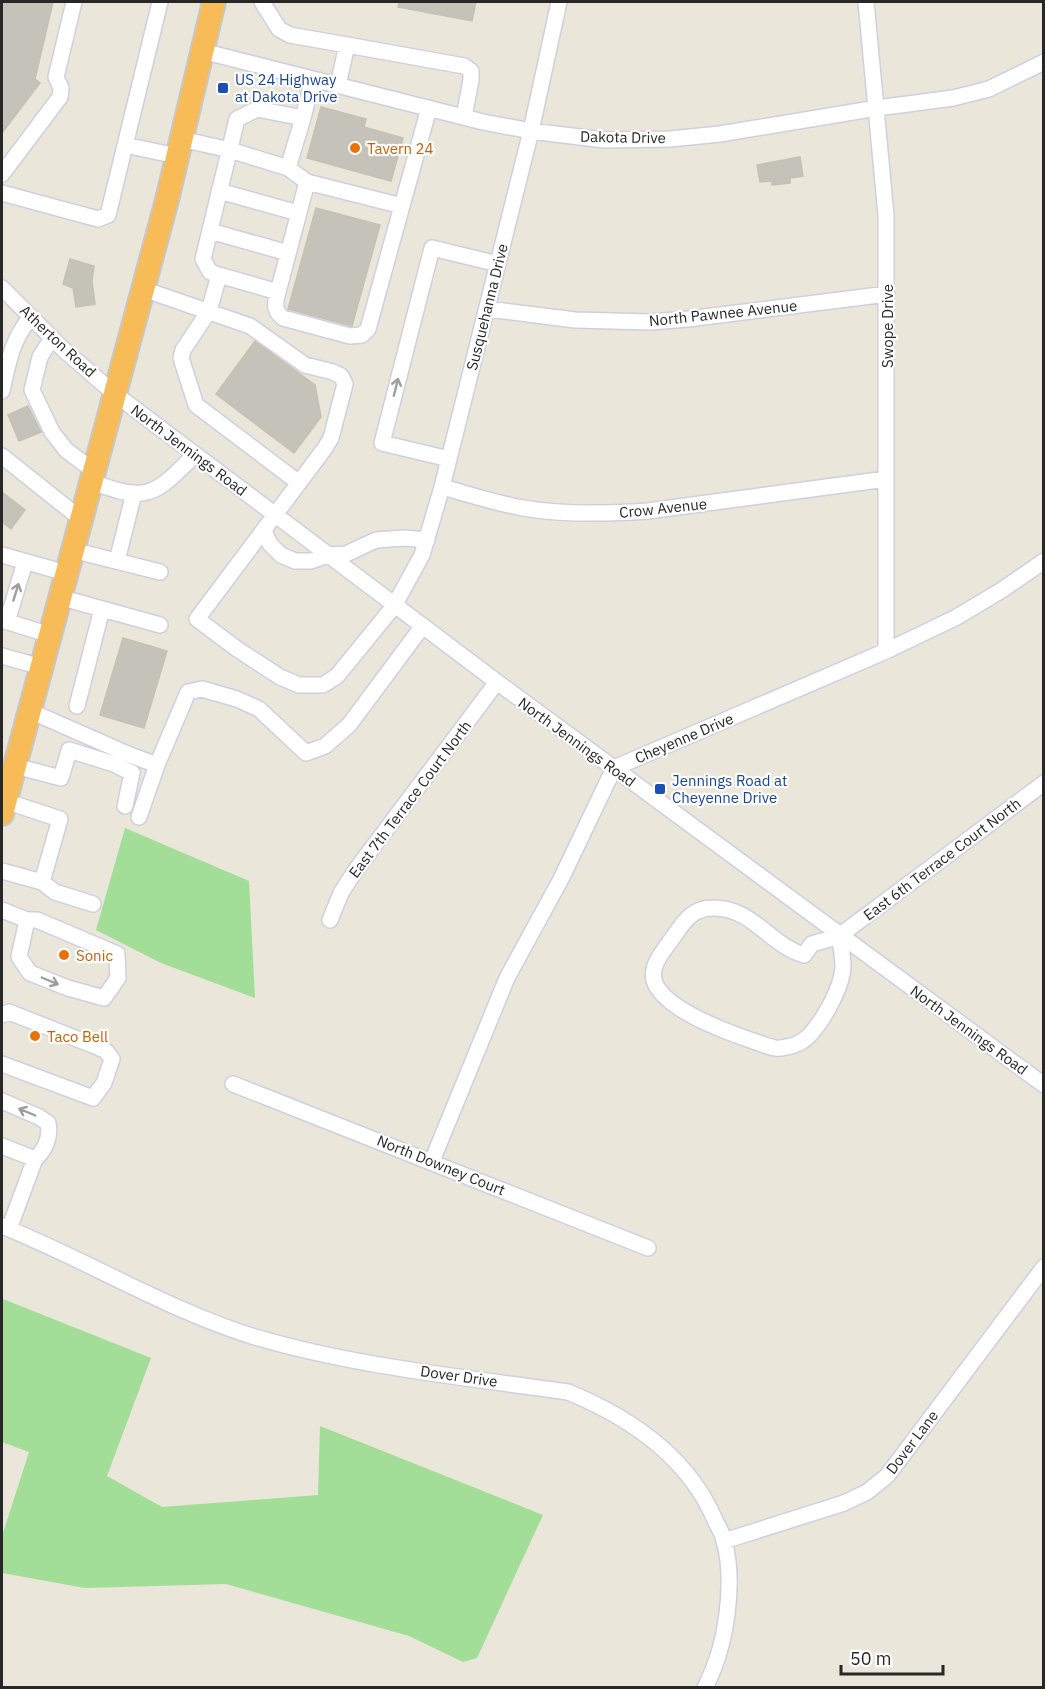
<svg xmlns="http://www.w3.org/2000/svg" width="1045" height="1689" font-family="'IBM Plex Sans',sans-serif">
	<style>
		.green { fill: #a2de97 }
		.building { fill: #c5c2b9; stroke: #c4c2b3; stroke-width: 1.5 }
		.lines { fill: none; stroke-linecap: round; stroke-linejoin: round }
		.minor-casing { stroke: #cfcfe0; stroke-width: 18 }
		.highway-casing { stroke: #c7c7c7; stroke-width: 26 }
		.minor { stroke: #fff; stroke-width: 15 }
		.highway { stroke: #f7bb57; stroke-width: 22 }
		.oneway { stroke: #9e9e9e }
		.transit-dot { fill: #1a4fb4; stroke: #fff; stroke-width: 2 }
		.food-dot { fill: #e8710a; stroke: #fff; stroke-width: 2 }
		.labels { text-anchor: middle; dominant-baseline: central; stroke-width: 4.5; stroke-linejoin: round; paint-order: stroke }
		.transit-label { font-size: 15px; fill: #164399; stroke: #fff; text-anchor: start }
		.street-label { font-size: 15px; fill: #272727; stroke: #fff }
		.food-label { font-size: 15px; fill: #c56008; stroke: #fff; text-anchor: start }
	</style>
	<rect width="100%" height="100%" fill="#eae6d9"/>
	<path class="green" d="M125 828 249 881 255 998 161 963 96 930Z
		M3 1299 151 1358 107 1476 162 1507 318 1495 320 1426 543 1515 477 1658 463 1662 409 1636 226 1584 85 1588 2 1573V1536L29 1452 2 1442V1303Z"/>
	<path class="building" d="M2 2H53L35 79 40 83 2 133Z
		M399 2H476L472 21 398 7Z
		M321 107 366 119 364 127 403 138 391 181 307 158Z
		M800 157 803 176 790 178V183L772 185V181L760 182 757 165Z
		M316 208 380 225 352 326 288 309Z
		M70 259 94 266 92 281 95 304 76 307 73 288 63 284Z
		M255 341 315 385 321 417 294 453 216 394Z
		M28 406 41 432 19 441 8 415Z
		M2 492 25 510 11 529 2 522Z
		M123 638 167 651 144 728 100 715Z"/>
	<g class="lines">
		<defs>
			<path id="minor" d="M262 2 279 29 290 35 347 45 338 85
				M866 2 886 215V651
				M347 45 464 66 471 71V80L464 117
				M202 51 483 122 531 131 604 140 670 139 720 134 877 108 953 98 989 89 1044 62
				M181 139 230 150 288 168 307 182 402 206
				M125 145 177 156
				M288 168 303 118
				M2 174 60 97 61 88 56 77 74 2
				M219 191 298 213
				M2 193 98 219 108 215 160 2
				M210 231 288 253
				M219 275 278 292C275 303 273 310 283 318L350 336 362 335 368 329 429 108
				M2 288 64 350 115 394 497 682 1044 1085
				M143 289 250 326 305 365 333 372 341 376 345 384 331 438 325 448 197 619 237 649 280 677 299 685H323L337 676 394 606 422 555 442 487 531 131 559 2
				M278 292 307 182
				M488 309 575 320 650 322 688 319 887 294
				M52 338 40 357 32 390 52 432 66 450 94 471
				M2 391C8 363 12 339 31 317
				M2 456 81 519
				M449 459 382 443 432 248 498 264
				M91 482C107 487 126 495 142 493 163 491 180 468 195 455
				M299 483 196 405 181 358 183 350 209 311 219 275 210 272 203 259 237 119 257 109 303 118 313 79
				M442 487C468 494 495 503 523 508 564 515 606 514 648 511L886 479
				M264 531 270 544 281 555 295 561H311L328 555 346 554 376 540 404 538 427 540
				M72 550 160 572
				M2 555 66 573
				M117 561 134 493
				M59 597 160 625
				M2 620 50 635
				M7 622 25 562
				M2 656 41 667
				M77 706 102 609
				M30 711 130 755 157 765 188 692 202 689 237 699 259 709 306 753 325 746 349 725 422 627
				M15 766 61 778 69 750 114 764 132 773 125 806
				M139 817 157 765
				M2 871 42 882 60 819 5 801
				M42 882 55 892 93 904
				M2 910 27 920H37L117 954 118 978 104 998 68 988 30 973 19 957 27 920
				M330 920 341 893 355 871 497 682
				M839 936C841 946 843 957 843 967 842 988 817 1036 797 1044 792 1046 780 1049 775 1048 768 1047 760 1043 753 1041 727 1032 662 1009 654 980 650 964 666 948 674 936 684 921 693 908 712 908 753 907 769 945 804 955L812 944 839 936 1044 783
				M2 1015 9 1012 95 1046 106 1051 112 1059 104 1083 93 1098 2 1064
				M233 1084 648 1248
				M2 1101 39 1117 48 1123C51 1137 45 1150 35 1159L2 1146
				M432 1161 507 978 561 879 614 768 886 651 955 618 1002 590 1044 561
				M2 1226C87 1260 167 1310 255 1337 357 1367 463 1377 568 1392 629 1417 688 1457 715 1520 718 1527 723 1534 724 1541 731 1565 730 1590 727 1614 724 1640 717 1664 705 1688
				M9 1229 35 1159
				M724 1541 844 1503 867 1492 887 1476 1044 1267"/>
			<path id="highway" d="M2 814 167 200 214 2"/>
		</defs>
		<use href="#minor" class="minor-casing"/>
		<use href="#highway" class="highway-casing"/>
		<use href="#minor" class="minor"/>
		<use href="#highway" class="highway"/>
	</g>
	<defs><path id="oneway-shaft" d="M-6 0H5M1.5-3L5.5 0L1.5 3" fill="none" stroke-width="1.6" stroke-linecap="round" stroke-linejoin="round" transform="scale(1.5)"/></defs>
	<g class="oneway">
		<use href="#oneway-shaft" transform="translate(396 387) rotate(-76)"/>
		<use href="#oneway-shaft" transform="translate(16 592) rotate(-73)"/>
		<use href="#oneway-shaft" transform="translate(50 981) rotate(23)"/>
		<use href="#oneway-shaft" transform="translate(27 1112) rotate(-157)"/>
	</g>
	<g class="transit-dot">
		<rect x="217" y="82" width="12" height="12" rx="3"/>
		<rect x="654" y="783" width="12" height="12" rx="3"/>
	</g>
	<g class="food-dot">
		<circle cx="355" cy="148" r="6"/>
		<circle cx="64" cy="955" r="6"/>
		<circle cx="35" cy="1036" r="6"/>
	</g>
	<g class="labels">
		<g class="transit-label">
			<text x="235" y="79">US 24 Highway<tspan x="235" dy="17">at Dakota Drive</tspan></text>
			<text x="672" y="780">Jennings Road at<tspan x="672" dy="17">Cheyenne Drive</tspan></text>
		</g>
		<g class="street-label">
			<text transform="translate(623 137) rotate(1)">Dakota Drive</text>
			<text transform="translate(487 307) rotate(-76)">Susquehanna Drive</text>
			<text transform="translate(723 313) rotate(-6)">North Pawnee Avenue</text>
			<text transform="translate(887 326) rotate(-90)">Swope Drive</text>
			<text transform="translate(58 341) rotate(43)">Atherton Road</text>
			<text transform="translate(189 450) rotate(37)">North Jennings Road</text>
			<text transform="translate(663 508) rotate(-6)">Crow Avenue</text>
			<text transform="translate(684 738) rotate(-23)">Cheyenne Drive</text>
			<text transform="translate(577 742) rotate(36)">North Jennings Road</text>
			<text transform="translate(410 799) rotate(-53)">East 7th Terrace Court North</text>
			<text transform="translate(942 859) rotate(-37)">East 6th Terrace Court North</text>
			<text transform="translate(969 1030) rotate(36)">North Jennings Road</text>
			<text transform="translate(441 1165) rotate(22)">North Downey Court</text>
			<text transform="translate(459 1376) rotate(8)">Dover Drive</text>
			<text transform="translate(912 1442) rotate(-53)">Dover Lane</text>
		</g>
		<g class="food-label">
			<text x="367" y="148">Tavern 24</text>
			<text x="76" y="955">Sonic</text>
			<text x="47" y="1036">Taco Bell</text>
		</g>
	</g>
	<rect width="1045" height="1689" fill="none" stroke="#272727" stroke-width="6"/>
	<path d="M841 1665v9h102v-9" fill="none" stroke="#272727" stroke-width="3"/>
	<text x="850" y="1665" font-size="18" fill="#272727" stroke="#ffffff" stroke-width="4.5" paint-order="stroke">50 m</text>
</svg>
